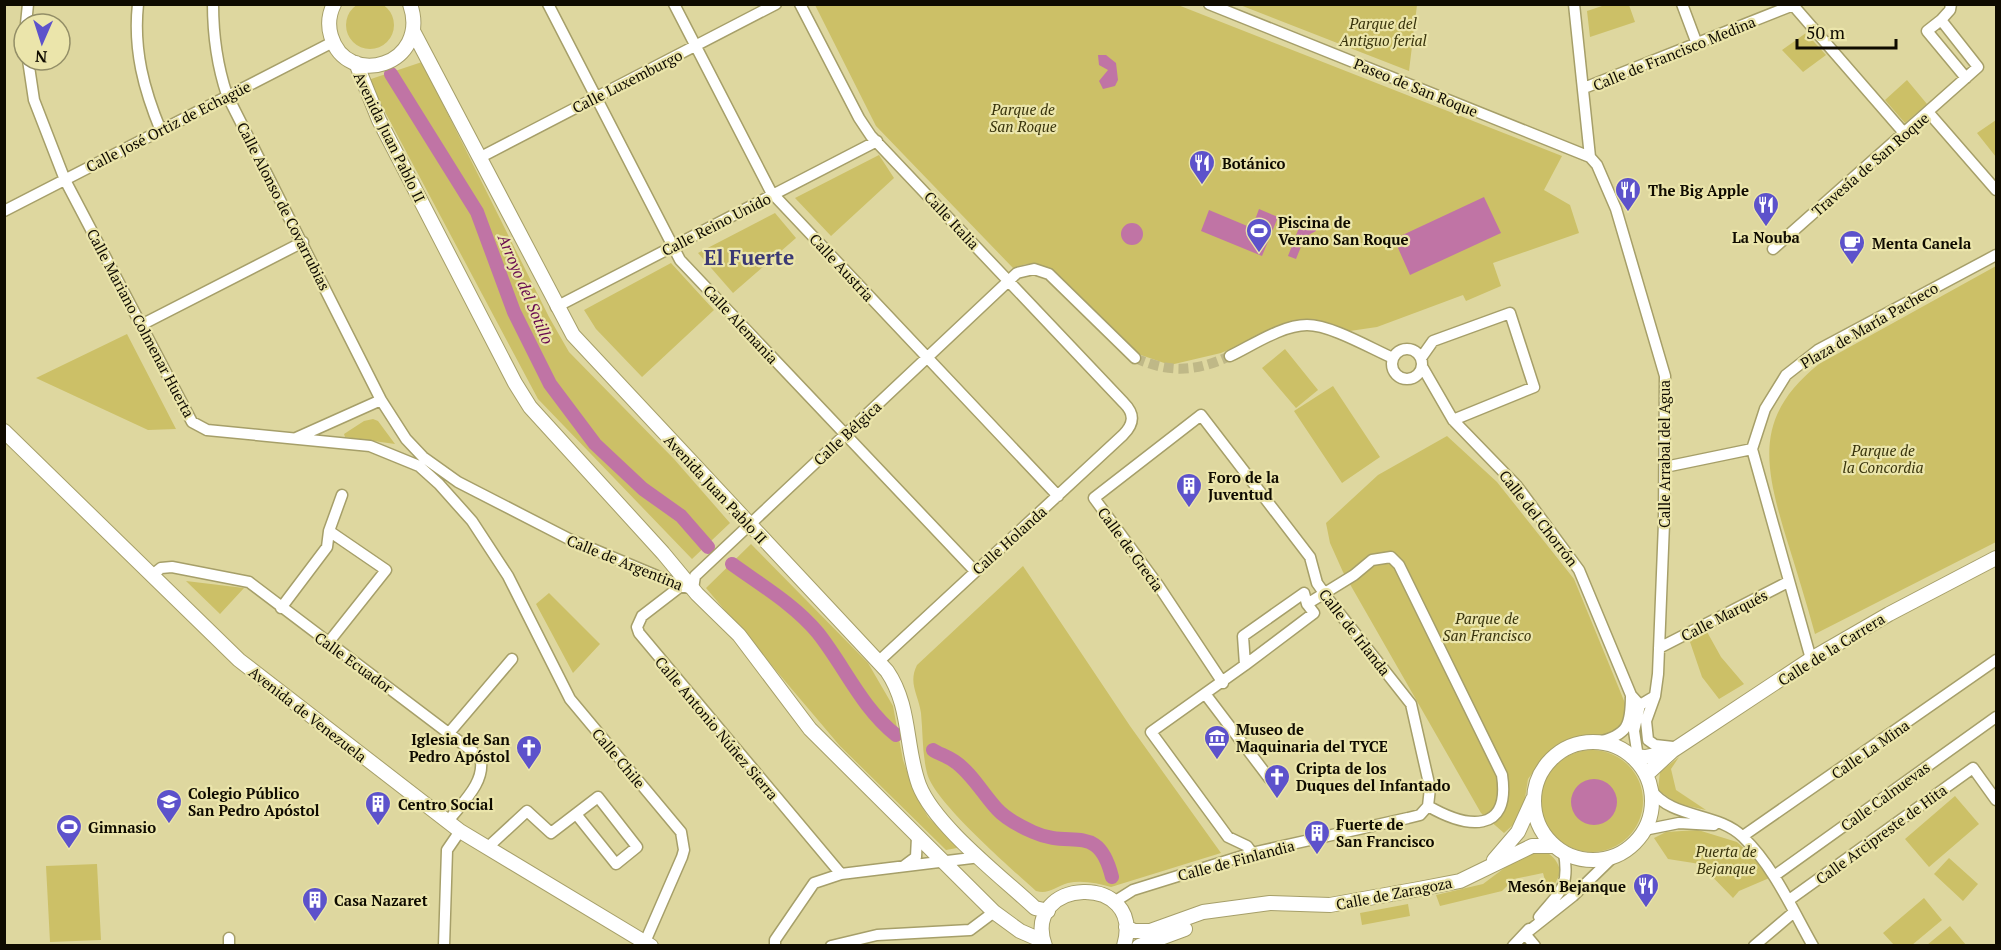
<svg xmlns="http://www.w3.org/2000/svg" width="2001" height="950" font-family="'PT Serif',serif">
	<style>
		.green { fill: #ccc067 }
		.water { fill: #c074a5 }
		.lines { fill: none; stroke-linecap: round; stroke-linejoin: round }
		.canal { stroke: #c074a5; stroke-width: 14 }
		.minor-tunnel { stroke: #bfb887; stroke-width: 10; stroke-dasharray: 10 5; stroke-linecap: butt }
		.minor-casing { stroke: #a69f69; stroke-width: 13 }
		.tertiary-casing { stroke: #a69f69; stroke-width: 16 }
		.minor { stroke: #fff; stroke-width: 10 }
		.tertiary { stroke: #fff; stroke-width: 14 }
		.labels { text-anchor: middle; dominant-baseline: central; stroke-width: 4.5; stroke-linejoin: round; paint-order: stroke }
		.park-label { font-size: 15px; font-style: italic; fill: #38330b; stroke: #ebe5ab }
		.street-label { font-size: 15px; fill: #0f0b00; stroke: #ebe5ab }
		.poi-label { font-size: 15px; font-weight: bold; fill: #0f0b00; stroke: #ebe5ab; text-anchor: start }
		.water-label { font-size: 16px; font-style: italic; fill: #67084f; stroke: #ebe5ab }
		.district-label { font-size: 21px; font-weight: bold; fill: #3a3874; stroke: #ebe5ab }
	</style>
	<rect width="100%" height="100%" fill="#ded79f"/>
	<path class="green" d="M346 25a24 24 0 1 1 48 0a24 24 0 1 1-48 0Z
		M815 5H1178L1562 156 1544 190 1570 205 1579 233 1493 263 1501 286 1466 301 1463 295 1377 327 1343 332 1319 322 1296 320 1221 353 1170 365 1138 354 1051 269 1026 264 1013 268 876 126Z
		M1240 5H1417L1409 71Z
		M1605 5H1629L1635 22 1590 37 1587 11Z
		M1806 33 1826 55 1803 72 1782 50Z
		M422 62 549 317 569 352 674 459 730 523 692 559 538 399 368 80Z
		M1907 80 1927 104 1905 123 1885 100Z
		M1996 120V157L1977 133Z
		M879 155 894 178 831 236 795 198Z
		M775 213 796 238 733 293 698 253Z
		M671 263 714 310 642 377 596 329 584 310Z
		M1996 266V542L1815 634C1806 601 1796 569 1786 537 1764 464 1754 416 1819 364Z
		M127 334 176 429 148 430 36 378Z
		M1285 349 1318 390 1296 408 1262 368Z
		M1333 386 1380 457 1342 483 1294 411Z
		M373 419 378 421 395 444 345 437 344 434 364 421Z
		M1447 436 1497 482 1574 579 1627 708 1626 722 1612 735 1577 740 1557 748 1544 757 1528 779 1522 817 1504 833 1481 813 1343 572 1330 543 1326 523 1378 475Z
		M751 544 868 663 893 706 903 760 915 794 928 817 956 844 957 848 946 850 840 746 706 588Z
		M1023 566 1130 726 1221 853 1111 887C1097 883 1082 880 1068 883 1055 887 1048 895 1036 891 1011 868 934 802 927 773 922 753 923 733 921 713 918 694 908 683 917 665Z
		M186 581 244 588 220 614Z
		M549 593 600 644 573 673 536 604Z
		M1706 630 1721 657 1744 684 1719 699 1702 677 1689 639Z
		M1541 801a51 51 0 1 1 102 0a51 51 0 1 1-102 0Z
		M1679 757 1671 769 1676 790 1706 810 1678 804 1658 790 1660 772Z
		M1955 796 1979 824 1929 867 1905 839Z
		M1698 830 1737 842 1774 876 1739 891 1733 898 1700 864 1668 859 1654 838 1666 832Z
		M1537 850C1552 853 1556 858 1561 872L1549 895 1543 873 1514 879 1502 891 1440 906 1436 895 1483 884 1519 857Z
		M1949 858 1978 884 1963 901 1934 874Z
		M97 864 101 940 50 942 46 866Z
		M1924 898 1942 920 1912 945H1894L1883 933Z
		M1408 904 1410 916 1362 925 1360 913Z
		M1950 926 1966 945H1927Z"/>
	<path class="water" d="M1098 55H1106L1116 63 1118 80 1115 86 1103 89 1099 81 1108 70 1099 65Z
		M1484 197 1501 233 1410 275 1394 239Z
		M1259 209 1278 217 1262 256 1201 231 1209 210 1252 228Z
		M1305 220 1314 222 1316 231 1305 237 1296 259 1288 256 1300 225Z
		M1121 234a11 11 0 1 1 22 0a11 11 0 1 1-22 0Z
		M1571 802a23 23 0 1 1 46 0a23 23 0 1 1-46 0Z"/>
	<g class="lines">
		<path class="canal" d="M391 74 477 212 514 312 550 384 595 444 643 489 681 516 708 547
			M732 564C761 585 795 605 818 633 845 667 861 707 896 735
			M933 750C939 754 947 756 954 761 971 772 983 794 997 809 1005 818 1022 827 1033 832 1072 850 1098 821 1112 877"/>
		<path class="minor-tunnel" d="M1135 358C1170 373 1195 372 1230 356"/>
		<defs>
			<path id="minor" d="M138 4C133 50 144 90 161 131
				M213 4C213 37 217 65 227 95L381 400 406 439 423 457 458 482 569 539 681 586 693 589 695 576 1017 273 1034 269 1049 274 1135 358
				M548 4 680 260 974 570
				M674 4 771 192 1058 496
				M800 4 859 118 871 136 1124 403C1135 414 1134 424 1123 435L879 661
				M1209 4 1590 157
				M1574 4 1590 157 1597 165 1616 209 1665 376 1664 523 1658 674 1655 696 1640 705 1634 731 1639 764
				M1682 4 1697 44
				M1792 4 1905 134
				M1941 20 1927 31 1966 78
				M26 24 28 4
				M28 60 34 100 65 180 192 422 207 430 370 446 419 466 439 484 472 521 508 576 570 699 681 832 684 850 682 857 645 942
				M1584 88 1796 4
				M1929 113 1996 190
				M479 158 776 4
				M4 211 333 42
				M1773 249 1978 67 1941 20 1950 10 1951 4
				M556 307 877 141
				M141 325 303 242
				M1392 364a15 15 0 1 1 30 0a15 15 0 1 1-30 0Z
				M1230 356C1253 345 1282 325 1307 325 1331 325 1370 348 1393 358
				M1421 358 1433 341 1510 313 1534 387 1453 420
				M1423 368 1453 420 1517 486 1579 570 1631 695 1640 705
				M296 438 381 400
				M1665 467 1752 449
				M151 576 161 568 172 567 249 582 480 757C487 781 462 803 448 821
				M681 586 642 616 637 627 639 633 841 874
				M1304 593 1307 604 1314 613 1245 665 1243 636Z
				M1307 604 1354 575 1372 560 1391 557 1399 565 1502 775C1511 835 1466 828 1428 806
				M281 608 327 547 329 531 342 495
				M328 643 386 570 329 531
				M1659 648 1788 582
				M1811 659 1752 449 1765 409 1786 375 1818 350 1996 255
				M1245 665 1151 732 1228 837 1247 846 1252 853
				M1223 683 1158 585 1094 498 1201 415 1310 557 1317 583 1329 600 1411 704 1430 788 1428 806
				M1206 695 1269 778
				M1655 696 1646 721 1648 740 1655 745 1673 747
				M449 733 512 659
				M1598 742C1628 735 1631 725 1631 695
				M1651 790C1672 819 1718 812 1743 837 1774 867 1792 909 1813 946
				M1644 830 1679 823 1714 825
				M1743 836 1996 660
				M487 848 527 811 551 833 598 797 637 847 616 864 576 814
				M904 866 916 857 917 837
				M1774 876 1996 717
				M1789 900 1973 768 1996 800
				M1114 902 1133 890 1252 853 1408 818 1420 815 1428 806
				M1539 917C1559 892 1570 889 1564 853
				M1525 934 1573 896 1614 856
				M1525 934 1535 946
				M229 938V946
				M444 946 447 850 460 831
				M775 946V940L814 883 841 874 980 857
				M831 946 877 935 970 930 994 912
				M1513 946 1529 929
				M1754 946 1794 912"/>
			<path id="tertiary" d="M334 4C329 14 328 26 331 36 347 90 431 65 410 4
				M413 31 573 335 887 671C911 706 905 747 919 785 935 826 1002 877 1035 908L1048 911
				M356 63 379 120 515 383 530 407 663 553 697 594 739 635 810 729 994 912 1020 931 1043 941
				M4 431 239 660 460 831 651 946
				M1534 801a59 59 0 1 1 118 0a59 59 0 1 1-118 0Z
				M1631 756 1645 757 1670 752
				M1646 775 1672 751 1811 659 1889 614 1996 558
				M1494 860 1518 832 1533 799
				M1126 927 1134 931H1150L1203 912 1270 903 1330 905 1419 889 1460 881 1532 846H1555
				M1045 946C1020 877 1146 871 1124 946
				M1139 946 1185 929"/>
		</defs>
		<use href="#minor" class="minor-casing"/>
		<use href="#tertiary" class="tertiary-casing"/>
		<use href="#minor" class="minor"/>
		<use href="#tertiary" class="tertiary"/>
	</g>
	<defs>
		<symbol id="restaurant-pin" viewBox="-11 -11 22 30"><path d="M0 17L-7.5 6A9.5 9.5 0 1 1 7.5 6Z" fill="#5d52cb" stroke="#ebe5ab"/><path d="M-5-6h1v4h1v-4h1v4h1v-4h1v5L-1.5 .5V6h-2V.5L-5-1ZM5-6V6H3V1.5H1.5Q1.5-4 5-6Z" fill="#fff"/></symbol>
		<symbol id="stadium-pin" viewBox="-11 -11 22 30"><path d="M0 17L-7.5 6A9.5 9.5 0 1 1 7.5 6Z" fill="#5d52cb" stroke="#ebe5ab"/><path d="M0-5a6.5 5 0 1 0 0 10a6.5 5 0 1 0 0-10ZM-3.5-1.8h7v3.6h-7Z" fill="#fff"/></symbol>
		<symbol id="cafe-pin" viewBox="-11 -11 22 30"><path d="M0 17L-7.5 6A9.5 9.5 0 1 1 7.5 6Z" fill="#5d52cb" stroke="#ebe5ab"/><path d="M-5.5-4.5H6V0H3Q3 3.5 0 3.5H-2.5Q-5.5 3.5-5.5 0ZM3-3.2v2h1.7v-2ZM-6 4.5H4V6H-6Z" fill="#fff"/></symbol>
		<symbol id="building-pin" viewBox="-11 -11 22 30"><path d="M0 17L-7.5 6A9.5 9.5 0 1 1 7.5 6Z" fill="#5d52cb" stroke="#ebe5ab"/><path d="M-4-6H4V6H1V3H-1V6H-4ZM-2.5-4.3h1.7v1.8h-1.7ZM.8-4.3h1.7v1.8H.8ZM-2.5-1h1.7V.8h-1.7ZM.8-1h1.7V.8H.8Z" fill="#fff"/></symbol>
		<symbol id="museum-pin" viewBox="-11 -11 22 30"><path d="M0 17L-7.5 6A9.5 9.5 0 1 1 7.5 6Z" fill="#5d52cb" stroke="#ebe5ab"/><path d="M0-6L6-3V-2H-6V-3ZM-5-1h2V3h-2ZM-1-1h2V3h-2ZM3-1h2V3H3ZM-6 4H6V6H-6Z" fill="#fff"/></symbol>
		<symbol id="church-pin" viewBox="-11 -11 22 30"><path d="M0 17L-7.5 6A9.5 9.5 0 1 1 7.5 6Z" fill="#5d52cb" stroke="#ebe5ab"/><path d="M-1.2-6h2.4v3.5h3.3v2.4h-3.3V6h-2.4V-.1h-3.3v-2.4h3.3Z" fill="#fff"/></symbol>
		<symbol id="school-pin" viewBox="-11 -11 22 30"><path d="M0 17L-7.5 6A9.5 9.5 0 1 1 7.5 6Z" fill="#5d52cb" stroke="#ebe5ab"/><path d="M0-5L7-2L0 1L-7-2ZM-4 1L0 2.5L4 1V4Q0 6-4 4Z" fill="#fff"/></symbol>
	</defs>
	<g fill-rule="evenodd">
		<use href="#restaurant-pin" x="1187" y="148" width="30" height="40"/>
		<use href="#restaurant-pin" x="1613" y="175" width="30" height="40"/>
		<use href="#restaurant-pin" x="1751" y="190" width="30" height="40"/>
		<use href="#stadium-pin" x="1244" y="216" width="30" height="40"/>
		<use href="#cafe-pin" x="1837" y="228" width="30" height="40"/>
		<use href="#building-pin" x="1174" y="471" width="30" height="40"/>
		<use href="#museum-pin" x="1202" y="723" width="30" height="40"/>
		<use href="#church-pin" x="514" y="733" width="30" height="40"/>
		<use href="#church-pin" x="1262" y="762" width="30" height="40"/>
		<use href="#school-pin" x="154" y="787" width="30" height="40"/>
		<use href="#building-pin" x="363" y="789" width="30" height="40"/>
		<use href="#stadium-pin" x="54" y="812" width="30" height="40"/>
		<use href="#building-pin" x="1302" y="818" width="30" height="40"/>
		<use href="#restaurant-pin" x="1631" y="871" width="30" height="40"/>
		<use href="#building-pin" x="300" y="885" width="30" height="40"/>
	</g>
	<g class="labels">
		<g class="park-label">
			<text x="1383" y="23">Parque del<tspan x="1383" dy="17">Antiguo ferial</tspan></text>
			<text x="1023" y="109">Parque de<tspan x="1023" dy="17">San Roque</tspan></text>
			<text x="1883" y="450">Parque de<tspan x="1883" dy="17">la Concordia</tspan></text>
			<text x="1487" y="618">Parque de<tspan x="1487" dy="17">San Francisco</tspan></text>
			<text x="1726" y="851">Puerta de<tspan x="1726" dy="17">Bejanque</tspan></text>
		</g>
		<g class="street-label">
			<text transform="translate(1674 53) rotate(-22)">Calle de Francisco Medina</text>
			<text transform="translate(627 81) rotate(-27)">Calle Luxemburgo</text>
			<text transform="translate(1416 87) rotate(22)">Paseo de San Roque</text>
			<text transform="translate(168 126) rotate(-27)">Calle José Ortiz de Echagüe</text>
			<text transform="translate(390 137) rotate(64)">Avenida Juan Pablo II</text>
			<text transform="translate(1870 164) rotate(-41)">Travesía de San Roque</text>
			<text transform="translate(284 206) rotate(63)">Calle Alonso de Covarrubias</text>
			<text transform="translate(952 220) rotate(47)">Calle Italia</text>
			<text transform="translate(716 224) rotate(-27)">Calle Reino Unido</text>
			<text transform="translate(842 267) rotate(47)">Calle Austria</text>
			<text transform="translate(141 323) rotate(62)">Calle Mariano Colmenar Huerta</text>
			<text transform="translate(741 324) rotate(47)">Calle Alemania</text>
			<text transform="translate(1869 325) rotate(-30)">Plaza de María Pacheco</text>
			<text transform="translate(847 433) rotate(-43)">Calle Bélgica</text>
			<text transform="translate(1664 454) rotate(-90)">Calle Arrabal del Agua</text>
			<text transform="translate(716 489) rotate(47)">Avenida Juan Pablo II</text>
			<text transform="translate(1539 518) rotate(52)">Calle del Chorrón</text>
			<text transform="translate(1009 540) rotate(-42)">Calle Holanda</text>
			<text transform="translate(1131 549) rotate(54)">Calle de Grecia</text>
			<text transform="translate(625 562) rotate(22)">Calle de Argentina</text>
			<text transform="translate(1724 615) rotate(-27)">Calle Marqués</text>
			<text transform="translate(1355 632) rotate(52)">Calle de Irlanda</text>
			<text transform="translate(1831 649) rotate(-32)">Calle de la Carrera</text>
			<text transform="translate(354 662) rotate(36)">Calle Ecuador</text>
			<text transform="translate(308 714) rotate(38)">Avenida de Venezuela</text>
			<text transform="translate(717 728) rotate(50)">Calle Antonio Núñez Sierra</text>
			<text transform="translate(1870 749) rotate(-35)">Calle La Mina</text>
			<text transform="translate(619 758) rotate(50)">Calle Chile</text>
			<text transform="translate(1885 796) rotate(-36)">Calle Calnuevas</text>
			<text transform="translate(1881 834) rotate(-36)">Calle Arcipreste de Hita</text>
			<text transform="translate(1236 860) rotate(-15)">Calle de Finlandia</text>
			<text transform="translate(1394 893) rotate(-11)">Calle de Zaragoza</text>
		</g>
		<g class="poi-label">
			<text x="1222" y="163">Botánico</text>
			<text x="1648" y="190">The Big Apple</text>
			<text x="1278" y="222">Piscina de<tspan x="1278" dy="17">Verano San Roque</tspan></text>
			<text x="1766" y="237" text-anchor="middle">La Nouba</text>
			<text x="1872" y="243">Menta Canela</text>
			<text x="1208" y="477">Foro de la<tspan x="1208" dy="17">Juventud</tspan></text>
			<text x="1236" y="729">Museo de<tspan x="1236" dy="17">Maquinaria del TYCE</tspan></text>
			<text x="510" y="739" text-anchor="end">Iglesia de San<tspan x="510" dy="17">Pedro Apóstol</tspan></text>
			<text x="1296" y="768">Cripta de los<tspan x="1296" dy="17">Duques del Infantado</tspan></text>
			<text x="188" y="793">Colegio Público<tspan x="188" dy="17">San Pedro Apóstol</tspan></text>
			<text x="398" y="804">Centro Social</text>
			<text x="1336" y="824">Fuerte de<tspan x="1336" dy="17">San Francisco</tspan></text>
			<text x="88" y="827">Gimnasio</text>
			<text x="1626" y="886" text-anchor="end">Mesón Bejanque</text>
			<text x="334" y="900">Casa Nazaret</text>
		</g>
		<g class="water-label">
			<text transform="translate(526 289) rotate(67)">Arroyo del Sotillo</text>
		</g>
		<g class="district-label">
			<text x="749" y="257">El Fuerte</text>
		</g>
	</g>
	<rect width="2001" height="950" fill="none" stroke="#0f0b00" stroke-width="12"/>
	<g transform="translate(42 42) rotate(183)"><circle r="28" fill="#ebe5ab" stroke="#938e67" stroke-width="1.5"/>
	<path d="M0-4.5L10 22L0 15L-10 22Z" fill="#5d52cb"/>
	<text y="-9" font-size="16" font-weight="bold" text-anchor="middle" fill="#0f0b00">N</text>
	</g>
	<path d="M1797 39v9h99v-9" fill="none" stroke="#0f0b00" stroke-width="3"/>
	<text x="1806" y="39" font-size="18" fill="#0f0b00" stroke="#ebe5ab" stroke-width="4.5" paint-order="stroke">50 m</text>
</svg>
